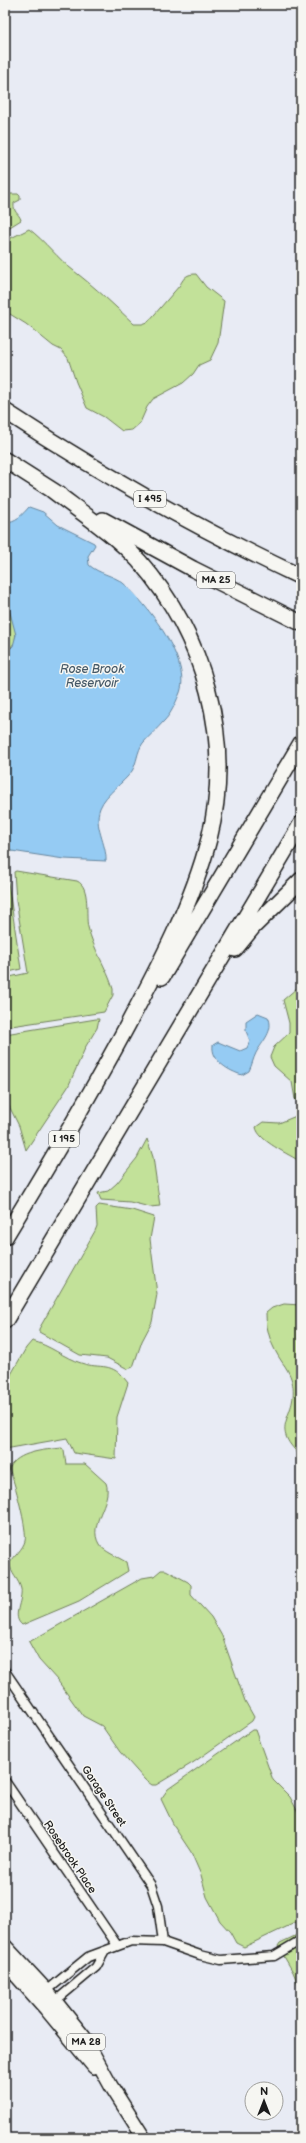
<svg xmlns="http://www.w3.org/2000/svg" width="306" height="2143" font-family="'Balsamiq Sans',sans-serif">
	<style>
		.green { fill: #c2e199; stroke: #6f7e5a }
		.water { fill: #95cbf3; stroke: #65859d }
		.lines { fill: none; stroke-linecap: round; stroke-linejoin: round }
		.minor-casing { stroke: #1c1c1c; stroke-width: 11 }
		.primary-casing { stroke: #1c1c1c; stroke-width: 16 }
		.motorway-casing { stroke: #1c1c1c; stroke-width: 18 }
		.minor { stroke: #f6f6f2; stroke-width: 8 }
		.primary { stroke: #f6f6f2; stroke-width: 13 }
		.motorway { stroke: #f6f6f2; stroke-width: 15 }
		.labels { text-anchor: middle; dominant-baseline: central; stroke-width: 3; stroke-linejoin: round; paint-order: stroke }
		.shield { fill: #f6f6f2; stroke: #5d5d5c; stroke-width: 1 }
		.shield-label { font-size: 10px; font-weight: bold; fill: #1c1c1c }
		.street-label { font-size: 11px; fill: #1c1c1c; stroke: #f6f6f2 }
		.water-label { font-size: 12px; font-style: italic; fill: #465967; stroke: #f6f6f2 }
	</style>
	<rect width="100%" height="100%" fill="#e8ebf4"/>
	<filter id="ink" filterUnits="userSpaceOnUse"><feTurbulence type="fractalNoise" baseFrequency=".025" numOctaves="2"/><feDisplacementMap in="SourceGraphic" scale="8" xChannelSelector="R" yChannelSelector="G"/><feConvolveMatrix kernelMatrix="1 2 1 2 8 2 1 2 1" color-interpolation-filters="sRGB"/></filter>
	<g filter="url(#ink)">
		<path class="green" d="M5 187 9 194H18L20 196V200L14 203C13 213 19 213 21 220L5 230Z
			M29 229C45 241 58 259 74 271 96 288 114 305 134 324H142L148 322 180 285C184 277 187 274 196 274L206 287 224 301 218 343 210 360 199 365 193 374 183 383 153 399 147 407 140 423 132 430 122 431 104 417 87 408 76 382 68 358 61 350 53 346 26 324 5 311V241Z
			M5 594 16 629 15 642 5 654Z
			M16 871 77 881C91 887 85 915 88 927 93 949 107 968 113 989V995L104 1012 5 1027V978L28 973 16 900 14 872Z
			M5 872 7 876 21 969 5 973Z
			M297 988 301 989V1104L295 1099 292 1082 274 1066 270 1057 274 1047 289 1033V1023L283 1000Z
			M96 1019H99L97 1028 86 1046 68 1087 26 1150 19 1126 5 1098V1034Z
			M301 1114V1162C289 1154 258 1141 256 1127L263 1122 279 1123Z
			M147 1139 153 1157 160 1206 150 1207 130 1202 101 1200 98 1193 108 1191 117 1183 137 1158Z
			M99 1205 132 1210 154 1217 150 1239 157 1294 152 1322 142 1341 133 1367 128 1369 107 1358 80 1355 39 1332V1329L95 1231 97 1226 96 1208Z
			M284 1304 301 1305V1456C266 1424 300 1417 292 1381 290 1374 286 1367 282 1362 272 1347 266 1332 266 1313L272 1308Z
			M32 1341C50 1345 64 1358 81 1363 102 1370 111 1360 128 1383L117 1417 116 1459 74 1453 67 1438 5 1449V1385L26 1348Z
			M62 1448 64 1451 66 1464H85L106 1483C113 1502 87 1524 99 1544 103 1551 118 1557 126 1562L128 1571 79 1601 22 1625C11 1616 23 1602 21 1589 19 1579 10 1574 10 1563 14 1556 23 1549 25 1541 28 1531 14 1479 9 1469 17 1451 45 1450 62 1448Z
			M161 1570H166L188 1582 191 1585V1595L211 1617 222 1636 245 1701 254 1717 252 1721 194 1762 156 1785H152L145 1780 120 1752 102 1726 83 1716 58 1681 39 1660 29 1642 142 1578 154 1576Z
			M252 1730H255L273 1780 290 1797 301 1818V1920L244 1947 236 1943 230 1932 220 1921 207 1897 201 1875 191 1852 175 1828 161 1799 168 1789Z
			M301 1933V1991L293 1972 278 1946 280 1943Z"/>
		<path class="water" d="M29 507 43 512 58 525 94 543 95 545 88 556 89 565C99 574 113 575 123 583 146 603 194 663 179 695 175 704 171 714 164 721 157 729 149 736 143 743 137 751 137 763 132 771 123 784 106 793 100 808 93 826 107 844 106 861L64 859 5 850V654L13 646 16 635 5 594V522C16 522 22 515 29 507Z
			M258 1013 268 1017C275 1030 262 1042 256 1053 253 1059 252 1065 249 1071L242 1075C229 1071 211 1061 213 1045L218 1042 240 1051 247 1048 250 1041 246 1031V1021Z"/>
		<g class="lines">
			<defs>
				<path id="minor" d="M5 1671 151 1885 158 1906 163 1942
					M5 1781 117 1945
					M44 1993 88 1957 131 1941 163 1942 200 1955 221 1960 274 1956 301 1940
					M53 2003 96 1967 105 1951"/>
				<path id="primary" d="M5 1946 47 1991 84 2037 111 2086 144 2138
					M5 1963 46 2009 94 2067"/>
				<path id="motorway" d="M5 411C99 473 199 529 301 577
					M5 460 60 495
					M103 520 193 569 301 623
					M235 949 253 927 301 880
					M162 977 301 743
					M5 1237C47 1168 88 1099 126 1028 158 968 192 905 209 839 234 741 205 636 139 561 114 534 82 513 52 490
					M5 1321 301 824"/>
			</defs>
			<use href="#minor" class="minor-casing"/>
			<use href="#primary" class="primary-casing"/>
			<use href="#motorway" class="motorway-casing"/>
			<use href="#minor" class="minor"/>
			<use href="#primary" class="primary"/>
			<use href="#motorway" class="motorway"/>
		</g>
	</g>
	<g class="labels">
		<g class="shield">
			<rect x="134" y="491" width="32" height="16" rx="3"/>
			<rect x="197" y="572" width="38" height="16" rx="3"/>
			<rect x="49" y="1131" width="30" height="16" rx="3"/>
			<rect x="67" y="2034" width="38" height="16" rx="3"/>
		</g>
		<g class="shield-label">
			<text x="150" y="499">I 495</text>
			<text x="216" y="580">MA 25</text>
			<text x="64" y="1139">I 195</text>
			<text x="86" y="2042">MA 28</text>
		</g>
		<g class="street-label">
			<text transform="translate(104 1796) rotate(56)">Garage Street</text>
			<text transform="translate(70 1857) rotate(56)">Rosebrook Place</text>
		</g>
		<g class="water-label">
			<text x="92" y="669">Rose Brook<tspan x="92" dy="14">Reservoir</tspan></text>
		</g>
	</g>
	<rect width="306" height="2143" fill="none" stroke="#f6f6f2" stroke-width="20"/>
	<rect x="10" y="10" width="286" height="2123" fill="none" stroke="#1c1c1c" stroke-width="1.5" filter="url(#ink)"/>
	<g transform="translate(264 2101)"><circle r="19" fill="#f6f6f2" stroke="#9f9f9c"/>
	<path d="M0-3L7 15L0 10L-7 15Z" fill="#1c1c1c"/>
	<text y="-6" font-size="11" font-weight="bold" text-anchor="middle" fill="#1c1c1c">N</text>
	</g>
</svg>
